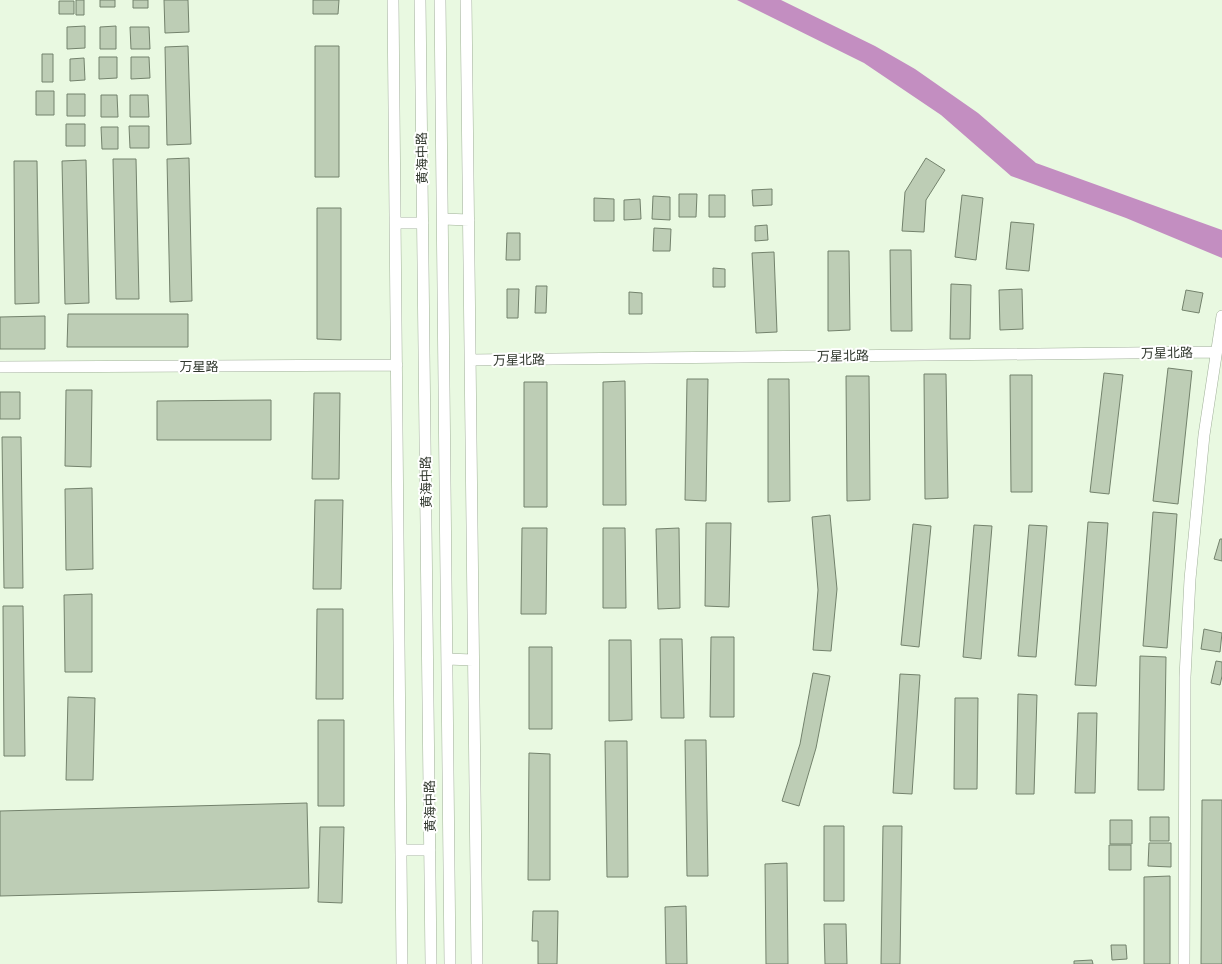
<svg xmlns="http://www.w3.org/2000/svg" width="1222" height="964" font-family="'Public Sans','Noto Sans SC',sans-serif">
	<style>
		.water { fill: #c38ec1 }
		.building { fill: #bdcdb5; stroke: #73826c }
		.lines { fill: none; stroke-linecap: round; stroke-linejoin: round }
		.minor-casing { stroke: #a1b09a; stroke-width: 12 }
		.minor { stroke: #fff; stroke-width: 11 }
		.labels { text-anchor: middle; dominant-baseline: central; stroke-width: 4; stroke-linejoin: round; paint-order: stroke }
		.street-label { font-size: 13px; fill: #30372d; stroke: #fff }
	</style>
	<rect width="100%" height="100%" fill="#e9f9e1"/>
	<path class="water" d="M737 0H781L875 46 915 69 978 113 1036 163 1222 230V258L1126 218 1011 176 941 115 864 63Z"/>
	<path class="building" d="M76 0H84V15H76Z
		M100 0H115V7H100Z
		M133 0H148V8H133Z
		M164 0H188L189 32 165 33Z
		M313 0H339L338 14H313Z
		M59 1H74V14H59Z
		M85 26V48L67 49V27Z
		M116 26V49H100V27Z
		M130 27H149L150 49H131Z
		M188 46 191 144 167 145 165 47Z
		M315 46H339V177H315Z
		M42 54H53V82H42Z
		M99 57H117V78L99 79Z
		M131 57H149L150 78 131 79Z
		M84 58 85 80 70 81V59Z
		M36 91H54V115H36Z
		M67 94H85V116H67Z
		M101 95H117L118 117H101Z
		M130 95H148L149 117H130Z
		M66 124H85V146H66Z
		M129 126H149V148H130Z
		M101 127H118V149H102Z
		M189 158 192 301 170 302 167 159Z
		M926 158 945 170 926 200 924 232 902 231 905 192Z
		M113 159H136L139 299H116Z
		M86 160 89 303 65 304 62 161Z
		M14 161H37L39 303 15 304Z
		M772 189V205L753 206 752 190Z
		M679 194H697L696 217H679Z
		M709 195H725V217H709Z
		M962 195 983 198 976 260 955 257Z
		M653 196 670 197V220L652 219Z
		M594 198 614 199V221H594Z
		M640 199 641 219 624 220V200Z
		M317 208H341V340L317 339Z
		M1011 222 1034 224 1029 271 1006 269Z
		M767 225 768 240 755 241V226Z
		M654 228 671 229 670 251H653Z
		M507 233H520V260H506Z
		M890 250H911L912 331H891Z
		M828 251H849L850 330 828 331Z
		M774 252 777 332 756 333 752 253Z
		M713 268 725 269V287H713Z
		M951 284 971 285 970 339H950Z
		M536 286H547L546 313H535Z
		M507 289H519L518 318H507Z
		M1022 289 1023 329 1000 330 999 290Z
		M1186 290 1203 293 1199 313 1182 310Z
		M629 292 642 293V314H629Z
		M68 314H188V347H67Z
		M45 316V349H0V317Z
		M1168 368 1192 371 1178 504 1153 501Z
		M1104 373 1123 375 1109 494 1090 492Z
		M924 374H946L948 498 925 499Z
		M1010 375H1032V492H1011Z
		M846 376H869L870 500 847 501Z
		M687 379H708L706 501 685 500Z
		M768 379H789L790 501 768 502Z
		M625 381 626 505H603V382Z
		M524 382H547V507H524Z
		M66 390H92L91 467 65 466Z
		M0 392H20V419H0Z
		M314 393H340L339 479H312Z
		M271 400V440H157V401Z
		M2 437H21L23 588H4Z
		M92 488 93 569 66 570 65 489Z
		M315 500H343L341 589H313Z
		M1153 512 1177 514 1167 648 1143 646Z
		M830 515 837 589 831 651 813 650 818 590 812 517Z
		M1088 522 1108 523 1096 686 1075 685Z
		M706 523H731L729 607 705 606Z
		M913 524 931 526 919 647 901 645Z
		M974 525 992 526 981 659 963 657Z
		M1029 525 1047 526 1036 657 1018 656Z
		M522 528H547L546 614H521Z
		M603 528H625L626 608H603Z
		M679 528 680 608 658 609 656 529Z
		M1220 539H1222V561L1214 559Z
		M92 594V672H65L64 595Z
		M3 606H23L25 756H4Z
		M317 609H343V699H316Z
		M1204 629 1222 633 1220 652 1201 649Z
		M711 637H734V717H710Z
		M660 639H682L684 718H661Z
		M609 640H631L632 720 609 721Z
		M529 647H552V729H529Z
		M1140 656 1166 657 1164 790H1138Z
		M1216 661 1222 662V676L1220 685 1211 683Z
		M813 673 830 676 816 748 799 806 782 801 800 744Z
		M900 674 920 675 912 794 893 793Z
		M1018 694 1037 695 1034 794H1016Z
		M68 697 95 698 93 780H66Z
		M955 698H978L977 789H954Z
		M1078 713H1097L1095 793H1075Z
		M318 720H344V806H318Z
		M685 740H706L708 876H687Z
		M605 741H627L628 877H607Z
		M529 753 550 754V880H528Z
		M1202 800H1222V964H1201Z
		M307 803 309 888 0 896V811Z
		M1150 817H1169V841H1150Z
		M1110 820H1132V844H1110Z
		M824 826H844V901H824Z
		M883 826H902L900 964H881Z
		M320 827H344L342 903 318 902Z
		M1149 843H1171V867L1148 866Z
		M1109 845H1131V870H1109Z
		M787 863 788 964H766L765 864Z
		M1170 876V964H1144V877Z
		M686 906 687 964H666L665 907Z
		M533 911H558L557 964H538V941H532Z
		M824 924H846L847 964H825Z
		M1111 945H1126L1127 959 1112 960Z
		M1092 960 1093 964H1074V961Z"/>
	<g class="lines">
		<defs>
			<path id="minor" d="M393 0 402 964
				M420 0 431 964
				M440 0 450 964
				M466 0 477 964
				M443 219 469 220
				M396 223H423
				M470 360 1216 352
				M0 367 397 365
				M447 659 473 660
				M402 850H430
				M1184 964 1185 677 1190 579 1204 435 1222 316"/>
		</defs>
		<use href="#minor" class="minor-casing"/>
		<use href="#minor" class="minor"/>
	</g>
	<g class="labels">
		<g class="street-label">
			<text transform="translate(422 158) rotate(-91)">黄海中路</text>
			<text transform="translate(1167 353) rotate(-1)">万星北路</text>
			<text transform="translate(843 356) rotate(-1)">万星北路</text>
			<text transform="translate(519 360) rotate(-1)">万星北路</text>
			<text x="199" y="366">万星路</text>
			<text transform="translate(426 482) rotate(-91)">黄海中路</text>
			<text transform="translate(430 806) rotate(-91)">黄海中路</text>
		</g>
	</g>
</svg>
